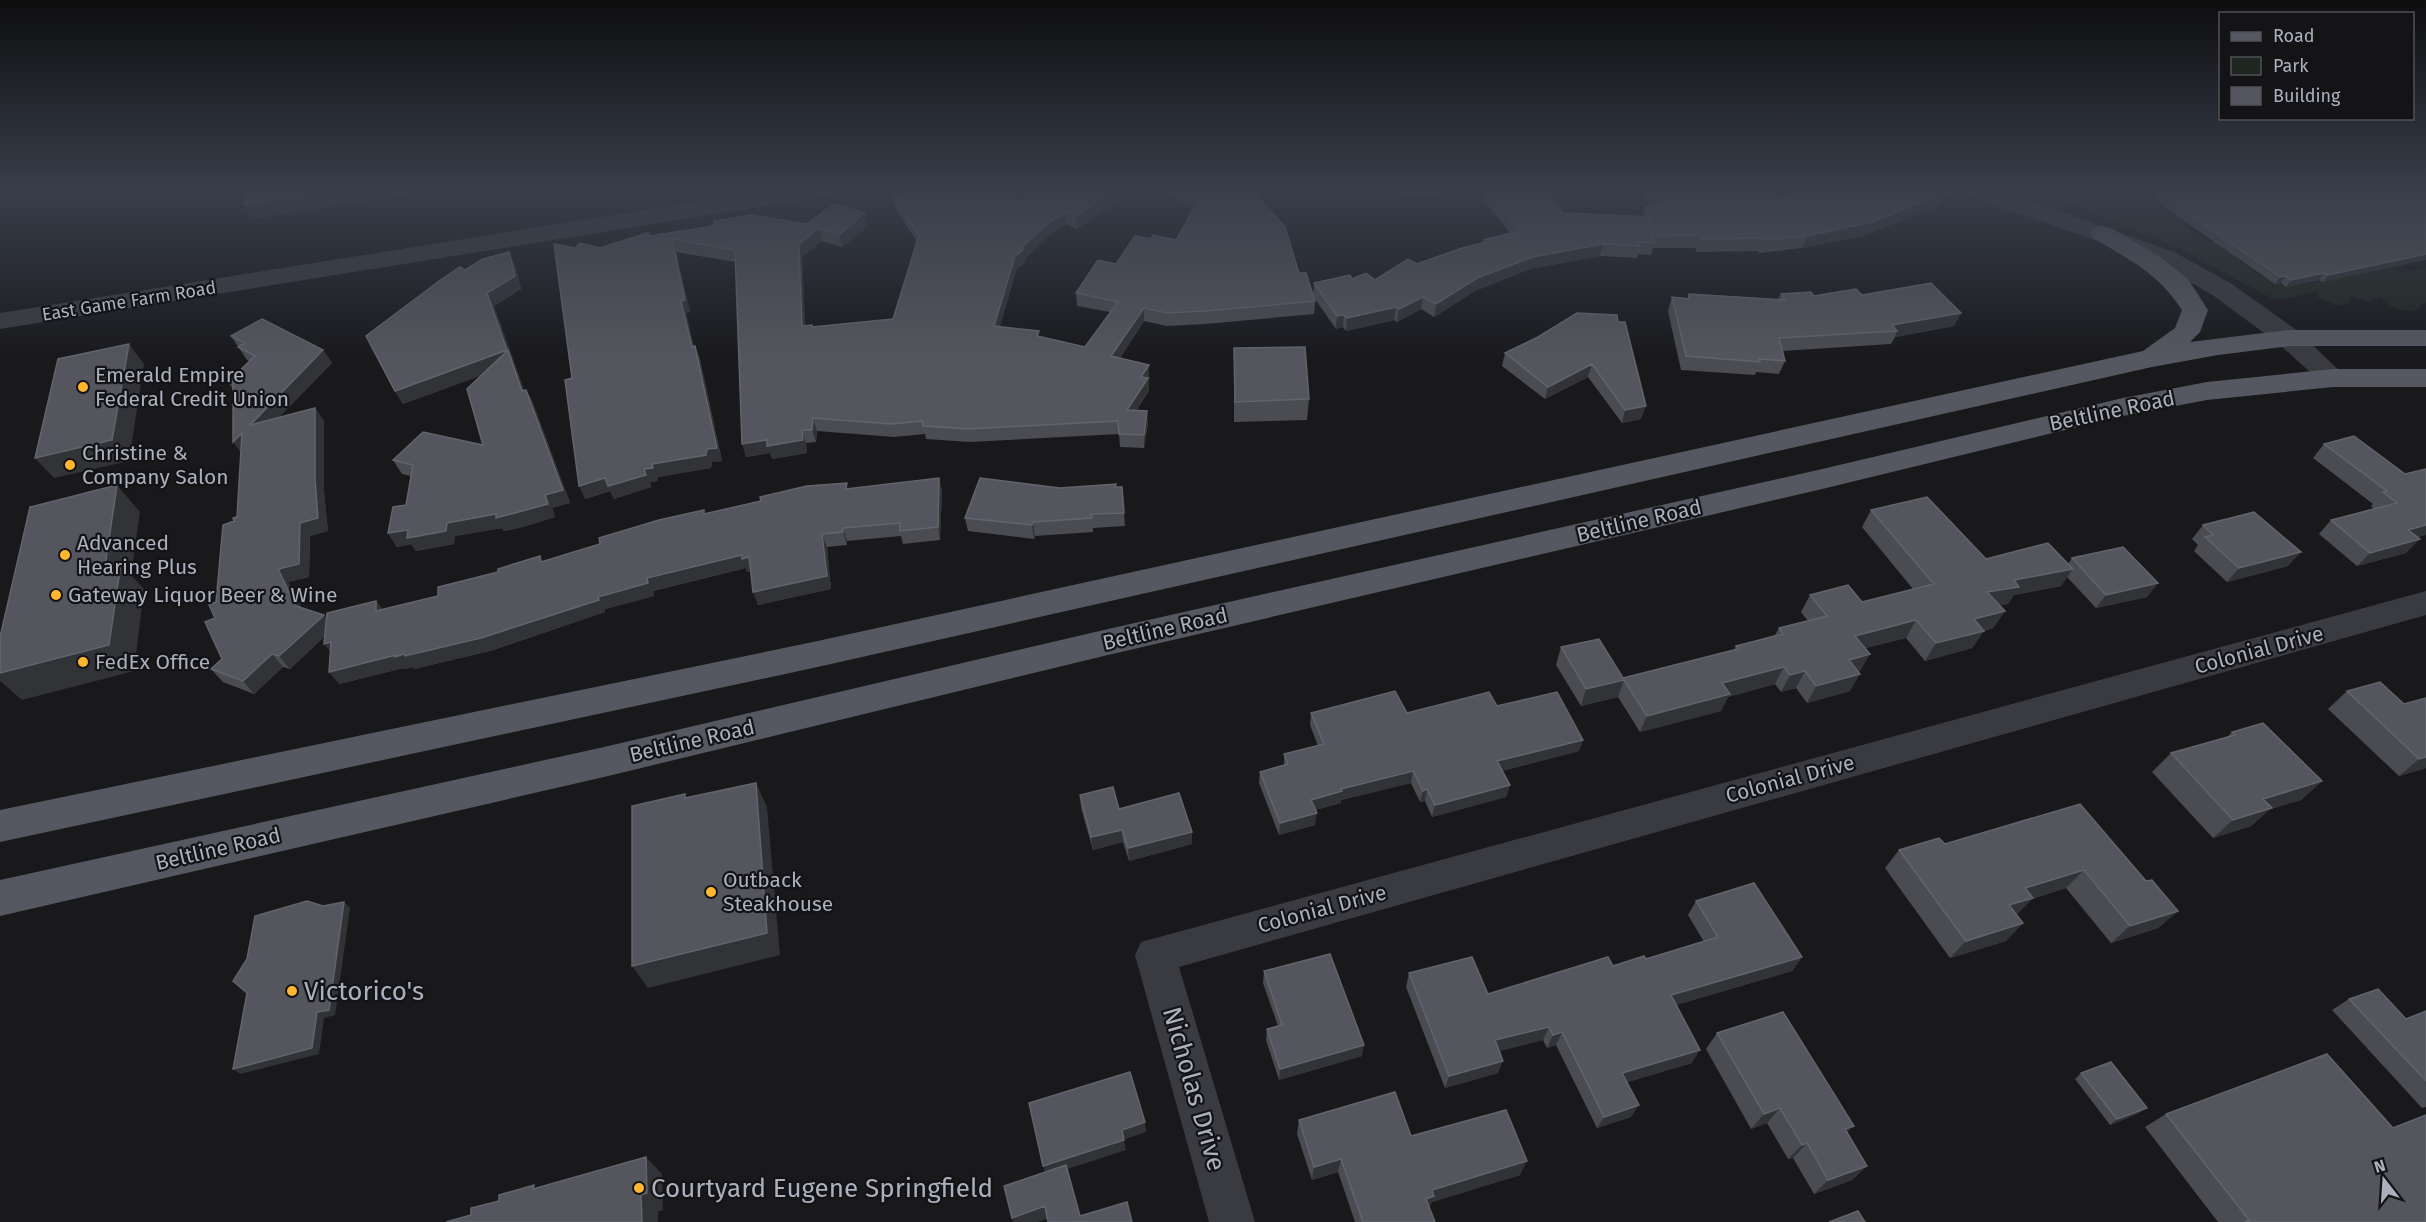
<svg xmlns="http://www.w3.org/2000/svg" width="2426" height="1222" font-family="'Fira Sans',sans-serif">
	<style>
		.green { fill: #1e2720 }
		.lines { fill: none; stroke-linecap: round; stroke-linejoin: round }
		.minor { fill: #3a3b41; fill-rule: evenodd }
		.tertiary { fill: #3a3b41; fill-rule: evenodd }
		.primary { fill: #555860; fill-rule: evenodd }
		.wall { fill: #4a4c51 }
		.shaded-wall { fill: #323337 }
		.building { fill: #55565d; stroke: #62646c; stroke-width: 1.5 }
		.poi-dot { fill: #feb72f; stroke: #141417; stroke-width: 2 }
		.labels { text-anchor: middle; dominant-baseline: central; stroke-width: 4.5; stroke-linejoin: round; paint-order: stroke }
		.far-street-label { font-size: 18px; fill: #abb0bc; stroke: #141417 }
		.poi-label { font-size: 21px; fill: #abb0bc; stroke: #141417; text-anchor: start }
		.street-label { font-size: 21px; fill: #abb0bc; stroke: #141417 }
		.near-poi-label { font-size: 26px; fill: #abb0bc; stroke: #141417; text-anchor: start }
		.near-street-label { font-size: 26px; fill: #abb0bc; stroke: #141417 }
	</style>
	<rect width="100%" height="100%" fill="#19191c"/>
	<path class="green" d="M2109 189H2133L2208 243 2225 239 2237 259 2261 276 2286 287 2357 275 2384 263 2399 273 2426 268V303L2422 304 2418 310C2403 314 2390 308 2381 297L2371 300 2373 304 2351 296 2349 303 2337 306 2316 296 2319 291 2281 300 2271 298 2183 250 2058 199Z"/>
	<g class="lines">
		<path class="minor" d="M2426 591V615L1179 967 1255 1222H1209L1135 955 1141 942Z"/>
		<path class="tertiary" d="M778 189H838L834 194 826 196 0 329V313Z
			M1961 189H1997L2174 252 2232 284 2299 332 2347 378 2343 384 2333 387 2323 384 2279 344 2214 296 2156 262 1965 194Z"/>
		<path class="primary" d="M2102 226 2111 228 2159 256 2188 279 2208 310 2200 332 2190 342 2289 330H2426V346H2289L2218 355 2152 367 813 668 0 842V810L813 642 2143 351 2175 328 2182 310C2158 273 2130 260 2093 238L2090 233 2093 228Z
			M2333 369H2426V387H2333L2207 400 2123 416 1818 490 1108 655 604 777 0 916V880L604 747 1108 629 1818 470 2123 398 2207 382Z"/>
	</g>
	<path class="wall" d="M1036 189H1135L1077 229 1067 224 1051 234 1026 258 1024 264 1017 268 1000 326 1085 347 1110 312 1077 306 1076 293 1151 239 1176 240 1195 207 1167 195V189H1251L1299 273 1313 295 1314 283 1352 279 1375 280 1417 264 1484 243V240L1510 233 1485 201 1487 189H1544L1563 213 1642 216 1645 206H1651L1636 189H1766L1775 198 1816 196 1940 205 1866 235 1802 248 1760 253 1758 251 1697 252 1695 248H1654L1653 247 1651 255 1638 254 1637 258 1600 256 1530 269 1475 291 1434 317 1421 309 1397 322 1394 320 1346 331 1343 327 1336 329 1313 296 1315 301 1314 314 1206 324 1167 326 1144 321 1120 358 1150 378 1148 380 1149 391 1136 411 1148 424 1144 448 1120 447 1119 434 970 442 926 439 925 434 894 437 817 431 816 442 806 443 807 453 772 459 770 453 746 457 735 262 676 252 690 312 686 313 694 347 695 346 700 359 722 461 712 462 711 468 658 477V481L650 482 651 487 614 499 610 491 585 499 572 378 575 248H600L650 236 807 225 868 226 842 247 822 241 802 257 805 326 812 327 893 319 917 241 896 210 893 198 1016 201Z
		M1402 189H1439V196L1402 194Z
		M2158 189H2426L2323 282 2319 280 2286 287 2281 283 2275 284 2163 206 2164 205 2154 198Z
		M515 265 521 289 494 306 524 390H526L533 403 570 503 552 508 555 517 523 527 504 531 502 528 455 536 454 544 416 551 411 544 397 547 388 533 406 505 411 476 402 474 393 460 483 445 482 375 403 404 395 391 465 270Z
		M1689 294 1778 299 1781 294 1814 296 1862 295 1961 313 1954 326 1895 337 1891 344 1782 351 1785 361 1779 374 1756 372 1755 375 1681 370 1668 311 1672 297 1687 299Z
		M1577 313 1641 419 1622 423 1588 377 1545 399 1502 366 1505 353 1538 337Z
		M231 336 323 350 332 363 279 417 315 408 324 421V492L328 531 310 536 309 577 288 582 301 607 326 618 376 601 382 609 438 596 543 562 705 514 849 489 939 478 942 491 940 540 903 544 901 536 847 541V545L827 547 831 589 758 605 751 571 747 572 746 568 653 591 654 596 605 609V612L490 651 414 669 413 667 405 669 404 668 339 684 330 651 325 636 290 669 283 667 254 694 223 682 211 669 222 659 215 618 216 602 234 521 237 517 241 452 233 442V389L228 382 249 361 247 360Z
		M1234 348 1309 399 1307 420 1234 422Z
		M2324 444 2405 474 2418 538 2406 553 2357 566 2319 534 2331 520 2374 509 2371 506 2373 504 2313 458Z
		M1122 487 1125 526 1093 528V532L1035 536 1034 539 968 531 965 518 1060 488Z
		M1871 510 1986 559 2068 564 2072 558 2158 583 2147 597 2096 608 2067 577 2061 586 2014 595 2008 604 1999 605 2005 611 1993 628 1984 631 1972 648 1925 661 1906 638 1865 648 1870 654 1860 671 1858 672 1850 691 1807 703 1796 688 1781 692 1775 684 1728 697 1721 711 1640 732 1618 697 1581 706 1556 665 1561 647 1623 678 1734 650 1736 646 1775 635 1779 628 1808 621 1801 612 1810 595 1862 602 1913 589 1862 527Z
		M2203 525 2288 566 2227 582 2194 551 2198 545 2192 539Z
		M2347 691 2404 704 2426 768 2399 776 2328 709Z
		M1497 706 1583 740 1579 751 1502 771 1510 785 1506 797 1432 817 1425 801 1420 802 1411 783 1341 800V803L1315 810V825L1279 835 1259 783 1260 772 1284 766V754L1318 746 1310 725 1311 713H1407Z
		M2232 732 2322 781 2301 800 2270 809 2251 826 2213 838 2152 772 2171 753 2227 737Z
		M1080 795 1119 809 1192 844 1129 861 1123 842 1093 850 1081 808Z
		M1945 844 2146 881 2178 911 2158 928 2111 943 2066 888 2032 899 2016 915 2023 923 2006 941 1950 958 1885 868 1899 850Z
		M1696 901 1802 957 1792 971 1676 1005 1692 1063 1627 1082 1631 1117 1597 1128 1556 1045 1547 1048 1543 1040 1499 1051 1498 1073 1445 1088 1406 987 1409 973 1488 994 1646 959 1704 942 1688 915Z
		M1264 971 1362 1056 1279 1080 1266 1040 1267 1029 1278 1026 1263 983Z
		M2349 999 2406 1019 2426 1011V1107L2422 1108 2332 1010Z
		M1717 1033 1847 1132 1867 1166 1852 1180 1814 1194 1793 1158 1788 1159 1767 1123 1751 1129 1706 1049Z
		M2081 1073 2139 1113 2110 1125 2075 1079Z
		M2166 1114 2393 1128 2426 1222H2218L2145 1127Z
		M1299 1120 1411 1136 1520 1175 1432 1202 1429 1207 1435 1222H1355L1338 1172 1312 1180 1297 1134Z"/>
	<path class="shaded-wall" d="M348 189H444L252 219 244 205Z
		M1116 189H1135L1077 229 1076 216Z
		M1946 193 1940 205 1866 235 1802 248 1807 236Z
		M1066 212 1067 224 1051 234 1026 258 1024 264 1017 268 996 338 994 326 1015 256 1024 245 1050 222Z
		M865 213 868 226 842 247 839 235Z
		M819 228 822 241 802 257 806 339 802 326 799 244Z
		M672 239 676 252 690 312 686 313 697 360 692 347 681 301Z
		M1603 244 1600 256 1530 269 1475 291 1434 317 1436 304 1477 278 1533 257Z
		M509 252 515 265 521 289 494 306 529 404 522 391 513 364 403 404 395 391 487 293Z
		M2426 254V260L2323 282 2328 275Z
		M2324 273 2319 280 2286 287 2291 280Z
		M2286 276 2281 283 2275 284 2280 277Z
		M1423 297 1421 309 1397 322 1399 309Z
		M1396 307 1394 320 1346 331 1347 318Z
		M1144 308V321L1112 369 1111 356Z
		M1961 313 1954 326 1895 337 1897 331 1892 325Z
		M1344 315 1343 327 1336 329 1337 316Z
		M129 344 144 364 129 461 54 478 35 458Z
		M695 346 700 359 722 461 712 462 711 468 658 477V481L650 482 651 487 614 499 610 491 585 499 579 486 605 478 644 469 652 464Z
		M323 350 332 363 259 438 250 425Z
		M1592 364 1588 377 1545 399 1548 387Z
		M1149 365V391L1128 423 1127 410 1141 377Z
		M526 390 533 403 570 503 552 508 555 517 523 527 504 531 502 528 455 536 454 544 416 551 411 544 397 547 388 533 447 523 545 495Z
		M1646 406 1641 419 1622 423 1625 410Z
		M315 408 324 421V492L328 531 310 536 309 577 288 582 307 619 296 606 278 569 300 523 315 479Z
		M1147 411 1148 424 1144 448V435Z
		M813 418 817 431 816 442 812 430Z
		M802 430 806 443 807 453 772 459 770 453 746 457 742 444Z
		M242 433 243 455 233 442Z
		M939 478 942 491 940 540 938 527Z
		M117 485 140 512 131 575 144 589 134 671 22 700 0 681V673L105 567Z
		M1033 522 1035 536 1034 539 1032 525Z
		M2426 525V535L2395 544 2408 530Z
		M843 528 847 541V545L843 532Z
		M822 534 827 547 831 589 758 605 753 592Z
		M2420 539 2406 553 2357 566 2370 553Z
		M2301 552 2288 566 2227 582 2239 568Z
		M742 555 749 557 754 570 747 572 746 568 653 591 654 596 605 609V612L490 651 414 669 413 667 405 669 404 668 339 684 329 672 598 597 647 578Z
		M2073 569 2061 586 2014 595 2008 604 1976 609 1987 592 2014 580Z
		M2158 583 2147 597 2096 608 2106 595Z
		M376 601 385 614 376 611Z
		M2005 611 1993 628 1962 636 1974 619Z
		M324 615 333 628 290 669 279 656Z
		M1916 620 1906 638 1846 653 1855 636Z
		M1984 631 1972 648 1925 661 1936 643Z
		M331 642 334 656 324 644Z
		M272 654 283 667 254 694 243 681Z
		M1870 654 1860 671 1839 677 1849 660Z
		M1784 667 1775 684 1728 697 1721 711 1640 732 1647 716 1722 683Z
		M1805 671 1796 688 1781 692 1790 675Z
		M1860 674 1850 691 1807 703 1816 686Z
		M1624 680 1618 697 1581 706 1586 689Z
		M1583 740 1579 751 1494 773 1497 761Z
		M2426 757V768L2399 776 2419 759Z
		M1413 771 1411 783 1341 800V803L1310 811 1311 800 1341 789Z
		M2322 781 2301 800 2270 809 2251 826 2213 838 2233 820 2263 799Z
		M756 783 767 807 780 955 648 988 632 966Z
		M1510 785 1506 797 1432 817 1435 805Z
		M1427 789 1425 801 1420 802 1423 791Z
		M1317 813 1315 825 1279 835 1280 823Z
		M1122 830 1123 842 1093 850 1091 837Z
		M1192 832V844L1129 861 1128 848Z
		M2084 870 2066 888 2032 899 2016 915 1992 923 2025 888Z
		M344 902 350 908 335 1015 324 1018 319 1054 240 1074 233 1069 317 1012Z
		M2178 911 2158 928 2111 943 2130 926Z
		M2023 923 2006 941 1950 958 1966 941Z
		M1802 957 1792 971 1663 1009 1671 995Z
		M1549 1027 1543 1040 1490 1053 1495 1040Z
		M1562 1032 1556 1045 1547 1048 1553 1035Z
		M1364 1045 1362 1056 1279 1080 1280 1069Z
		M1700 1050 1692 1063 1615 1086 1622 1073Z
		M1503 1061 1498 1073 1445 1088 1449 1076Z
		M1639 1105 1631 1117 1597 1128 1604 1117Z
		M1780 1108 1767 1123 1751 1129 1764 1114Z
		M2147 1108 2139 1113 2110 1125 2117 1119Z
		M1145 1122 1146 1132 1123 1140 1122 1130Z
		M1854 1126 1839 1140 1845 1129Z
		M1124 1140 1126 1150 1046 1176 1043 1166Z
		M1807 1143 1793 1158 1788 1159 1802 1145Z
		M646 1157 662 1174 663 1210 658 1212V1222H642L641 1195Z
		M1341 1159 1338 1172 1312 1180 1314 1167Z
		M1527 1161 1520 1175 1432 1202 1429 1209 1426 1199 1432 1190Z
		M1867 1166 1852 1180 1814 1194 1828 1180Z
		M1045 1206 1049 1218 1038 1222H1013L1012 1218Z"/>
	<path class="building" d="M248 189H348L244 205Z
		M926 189H1008L1016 201 1036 189H1116L1076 216 1066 212 1050 222 1024 245 1022 251 1015 256 994 326 1039 331 1037 336 1085 347 1118 302 1076 293 1098 260 1116 264 1135 236 1151 239 1153 235 1176 240 1200 197 1182 189H1251L1285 227 1299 273H1306L1315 301 1206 311 1167 313 1144 308 1111 356 1149 365 1141 377 1148 378 1127 410 1147 411 1144 435 1119 434 1118 421 968 429 923 426 922 421 891 424 813 418 812 430H802L803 440 767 446V440L742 444 735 250 672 239 685 300 681 301 692 347 695 346 717 448 707 449 706 455 652 464 653 468 644 469 646 475 608 486 605 478 579 486 565 380 572 378 554 244 575 248 580 243 600 248 648 233 650 236 714 226V221L751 215 811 225 807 224 834 204 865 213 839 235 819 228 799 244 802 326 812 325V327L893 319 919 235 893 198Z
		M1488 189H1544L1563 213 1649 217 1654 243 1639 242 1640 246 1603 244 1533 257 1477 278 1436 304 1423 297 1399 309 1396 307 1347 318 1344 315 1337 316 1314 283 1350 275 1352 279 1366 273 1375 280 1408 259 1417 264 1462 248 1486 242 1484 240 1520 231Z
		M1651 189H1766L1775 198 1811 191 1816 196 1836 189H1940L1946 193 1872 222 1807 236 1765 240 1763 238 1701 239 1699 235 1657 236 1645 206H1666Z
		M2162 189H2426V254L2328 275 2324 273 2291 280 2286 276 2280 277 2167 199H2169L2158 191 2163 190Z
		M509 252 515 276 487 293 507 350 395 391 366 336 439 281 460 267 465 270 483 259Z
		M1931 283 1961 313 1892 325 1897 331 1779 338 1785 361 1759 359 1760 362 1686 356 1672 297 1689 299V294L1785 300 1781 294 1811 292 1814 296 1856 289 1862 295Z
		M1577 313 1617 315 1618 322H1625L1646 406 1625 410 1592 364 1548 387 1505 353 1538 337Z
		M262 319 323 350 250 425 315 408V479L318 518 300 523 299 564 278 569 296 606 324 615 279 656 272 654 243 681 211 669 222 659 205 622 215 618 209 605 216 602 223 525 234 521 233 518 237 517 242 433 233 442V382H228L255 356 238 347 245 343 231 336Z
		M129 344 112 440 35 458 58 359Z
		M1305 347 1309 399 1235 402 1234 348Z
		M508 350 522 391 526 390 563 490 545 495 548 504 515 513 496 518V514L447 523 446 531 407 538 408 530 388 533 393 507 406 505 413 465 393 460 423 432 483 445 467 389Z
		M2354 436 2405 474 2426 469V525L2408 530 2420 539 2370 553 2331 520 2397 503 2383 492 2387 491 2324 444Z
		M939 478 938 527 900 531V523L843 528V532L822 534 827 576 753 592 749 557 742 559V555L647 578 648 583 598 597 599 600 481 638 405 656 404 654 395 657 396 655 329 672 331 642 324 644 327 613 376 601V611L438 596V587L498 572V569L540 556 541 562 600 544 599 538 659 520 704 510V514L761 501 760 497 807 486 847 483 846 489Z
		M980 478 1060 488 1116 484 1115 487H1122L1124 513 1091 514 1092 518 1033 522 1032 525 965 518Z
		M117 485 105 567 121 563 109 645 0 673V637L30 507Z
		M1927 497 1986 559 2048 543 2073 569 2014 580 2019 587 1987 592 2005 611 1974 619 1984 631 1936 643 1916 620 1855 636 1870 654 1849 660 1860 674 1816 686 1805 671 1790 675 1784 667 1722 683 1730 694 1647 716 1624 680 1586 689 1561 647 1599 639 1623 678 1738 649 1736 646 1783 634 1779 628 1827 616 1810 595 1848 585 1862 602 1934 584 1871 510Z
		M2254 512 2301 552 2239 568 2205 537 2213 535 2203 525Z
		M2123 547 2158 583 2106 595 2072 558Z
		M2380 682 2404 704 2426 698V757L2419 759 2347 691Z
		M1395 691 1407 713 1489 692 1497 706 1557 692 1583 740 1497 761 1510 785 1435 805 1427 789 1423 791 1413 771 1341 789 1342 791 1311 800 1317 813 1280 823 1260 772 1288 764 1284 754 1324 744 1311 713Z
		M2263 723 2322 781 2263 799 2272 808 2233 820 2171 753 2235 735 2232 732Z
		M756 783 767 933 632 966V806L685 794V798Z
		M1113 787 1119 809 1179 793 1192 832 1128 848 1122 830 1091 837 1080 795Z
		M2080 804 2146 881 2152 880 2178 911 2130 926 2084 870 2025 888 2033 898 2009 905 2023 923 1966 941 1899 850 1939 838 1945 844Z
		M1754 883 1802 957 1671 995 1700 1050 1622 1073 1639 1105 1604 1117 1562 1032 1553 1035 1549 1027 1495 1040 1503 1061 1449 1076 1409 973 1472 957 1488 994 1608 957 1613 966 1644 956 1646 959 1718 937 1696 901Z
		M307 901 323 906 344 902 329 1010 317 1012 312 1048 233 1069 247 993 233 981 247 959 255 916Z
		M1330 954 1364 1045 1280 1069 1267 1029 1282 1025 1264 971Z
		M2378 989 2406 1019 2426 1011V1081L2349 999Z
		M1783 1012 1854 1126 1845 1129 1867 1166 1828 1180 1807 1143 1802 1145 1780 1108 1764 1114 1717 1033Z
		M2327 1054 2393 1128 2426 1115V1222H2245L2249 1220 2166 1114Z
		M2111 1062 2147 1108 2117 1119 2081 1073Z
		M1130 1072 1145 1122 1122 1130 1124 1140 1043 1166 1029 1103Z
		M1395 1092 1411 1136 1506 1110 1527 1161 1432 1190 1434 1196 1426 1199 1435 1222H1363L1341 1159 1314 1167 1299 1120Z
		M646 1157 647 1193 641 1195 642 1222H446L471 1215V1208L499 1201V1195L534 1185 533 1189Z
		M1066 1165 1080 1216 1127 1202 1132 1222H1048L1045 1206 1012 1218 1004 1186Z
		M1858 1211 1865 1222H1829Z"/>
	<linearGradient id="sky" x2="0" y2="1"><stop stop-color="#0e0e0f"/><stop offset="0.53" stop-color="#383e4b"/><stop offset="1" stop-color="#383e4b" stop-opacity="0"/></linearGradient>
	<rect width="2426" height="360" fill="url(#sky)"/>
	<g class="poi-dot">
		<circle cx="83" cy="387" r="6"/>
		<circle cx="70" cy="465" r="6"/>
		<circle cx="65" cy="555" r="6"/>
		<circle cx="56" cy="595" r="6"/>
		<circle cx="83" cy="662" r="6"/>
		<circle cx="711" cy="892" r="6"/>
		<circle cx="292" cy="991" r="6"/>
		<circle cx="639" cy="1188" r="6"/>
	</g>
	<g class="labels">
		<g class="far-street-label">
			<text transform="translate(129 301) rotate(-9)">East Game Farm Road</text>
		</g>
		<g class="poi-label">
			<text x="95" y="375">Emerald Empire<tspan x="95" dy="24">Federal Credit Union</tspan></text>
			<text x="82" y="453">Christine &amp;<tspan x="82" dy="24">Company Salon</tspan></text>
			<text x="77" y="543">Advanced<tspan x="77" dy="24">Hearing Plus</tspan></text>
			<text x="68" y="595">Gateway Liquor Beer &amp; Wine</text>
			<text x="95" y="662">FedEx Office</text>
			<text x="723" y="880">Outback<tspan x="723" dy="24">Steakhouse</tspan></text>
		</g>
		<g class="street-label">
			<text transform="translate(2112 411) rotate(-12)">Beltline Road</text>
			<text transform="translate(1639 521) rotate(-13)">Beltline Road</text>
			<text transform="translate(1165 629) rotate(-13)">Beltline Road</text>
			<text transform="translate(2259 650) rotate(-15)">Colonial Drive</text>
			<text transform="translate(692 741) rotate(-13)">Beltline Road</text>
			<text transform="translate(1790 779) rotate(-15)">Colonial Drive</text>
			<text transform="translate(218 849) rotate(-13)">Beltline Road</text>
			<text transform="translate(1322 909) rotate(-15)">Colonial Drive</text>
		</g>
		<g class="near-poi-label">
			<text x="304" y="991">Victorico's</text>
			<text x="651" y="1188">Courtyard Eugene Springfield</text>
		</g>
		<g class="near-street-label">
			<text transform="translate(1194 1089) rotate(74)">Nicholas Drive</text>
		</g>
	</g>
	<rect x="2219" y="12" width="195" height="108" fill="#141417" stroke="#505259" stroke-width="1.5"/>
	<rect x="2231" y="32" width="30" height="9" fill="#555860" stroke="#505259" stroke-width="1.5"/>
	<text x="2273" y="42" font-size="18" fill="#abb0bc">Road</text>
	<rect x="2231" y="57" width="30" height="18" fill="#1e2720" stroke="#505259" stroke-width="1.5"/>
	<text x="2273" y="72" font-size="18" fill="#abb0bc">Park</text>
	<rect x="2231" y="87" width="30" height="18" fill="#55565d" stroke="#505259" stroke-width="1.5"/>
	<text x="2273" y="102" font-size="18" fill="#abb0bc">Building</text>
	<g transform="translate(2384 1180) rotate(343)" stroke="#141417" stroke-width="4.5" paint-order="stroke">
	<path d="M0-4.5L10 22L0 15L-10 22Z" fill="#abb0bc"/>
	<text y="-9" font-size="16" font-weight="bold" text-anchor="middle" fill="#abb0bc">N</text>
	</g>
</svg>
